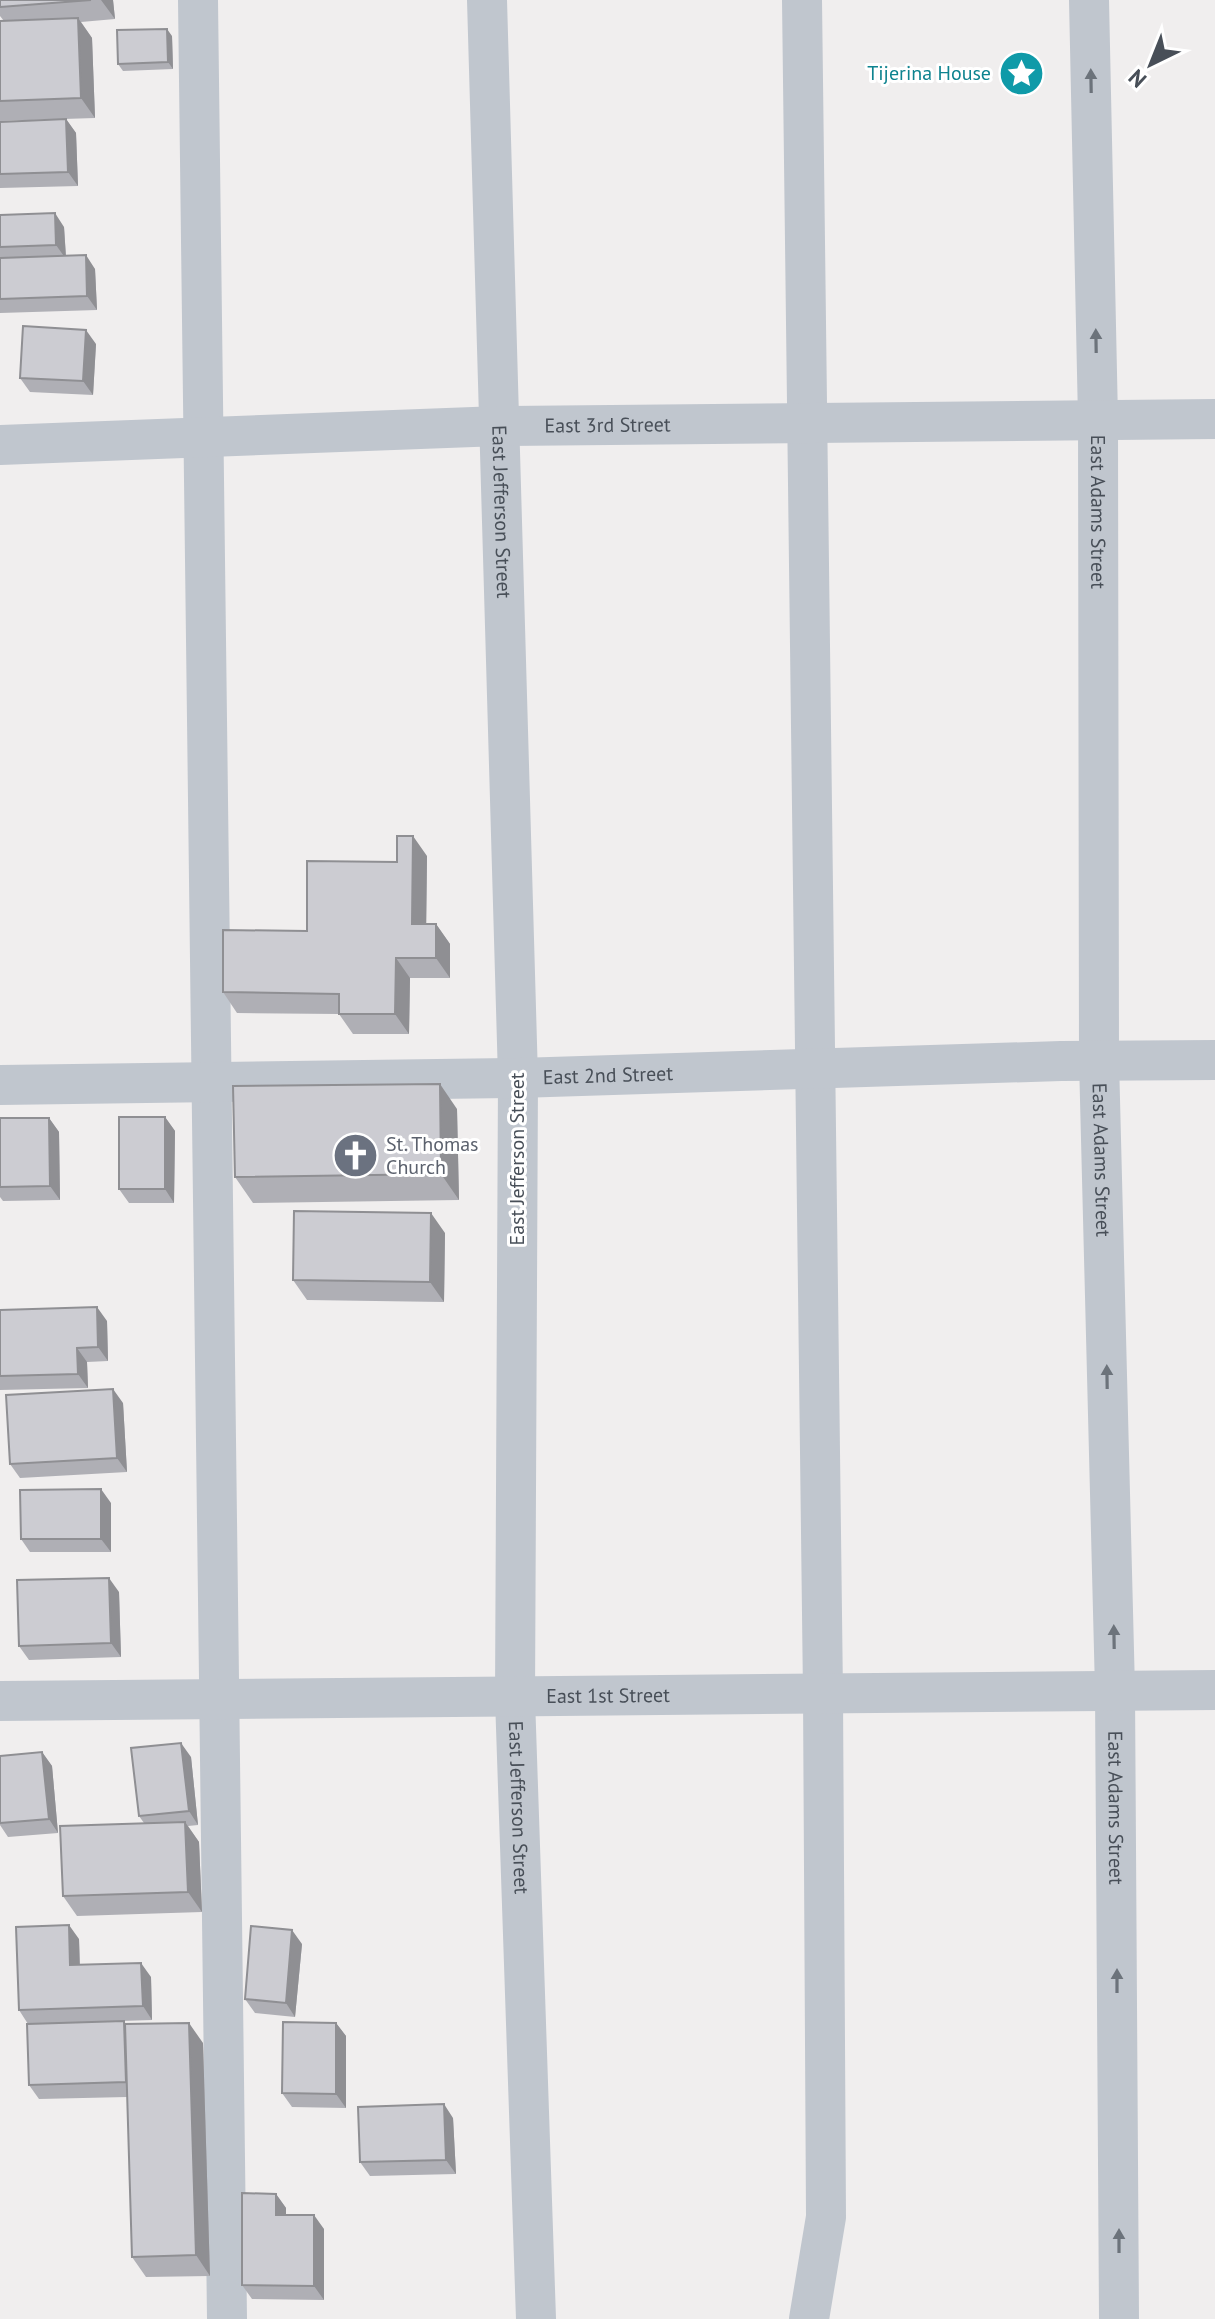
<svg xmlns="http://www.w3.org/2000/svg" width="1215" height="2319" font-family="'PT Sans',sans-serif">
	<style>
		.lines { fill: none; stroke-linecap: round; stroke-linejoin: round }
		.minor { stroke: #c0c6ce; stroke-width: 40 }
		.wall { fill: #afafb5 }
		.shaded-wall { fill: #8f8f93 }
		.building { fill: #ccccd2; stroke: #8f8f93; stroke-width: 2 }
		.oneway { fill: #6c737b }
		.labels { text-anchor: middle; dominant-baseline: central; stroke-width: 6; stroke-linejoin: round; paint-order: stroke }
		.culture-label { font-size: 20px; fill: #0d838f; stroke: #fff; text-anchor: end }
		.street-label { font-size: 20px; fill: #484f58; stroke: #fff }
		.worship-label { font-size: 20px; fill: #5b616d; stroke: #fff; text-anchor: start }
	</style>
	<rect width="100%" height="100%" fill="#f0eeee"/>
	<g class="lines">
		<g class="minor">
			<path d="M198 0 227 2319"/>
			<path id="s1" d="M487 0 518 1078 515 1698 536 2319"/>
			<path d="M802 0 823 1694 826 2217 809 2319"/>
			<path id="s2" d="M1089 0 1098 419 1099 1060 1115 1690 1119 2319"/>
			<path id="s3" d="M0 445 500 426 1215 419"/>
			<path id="s4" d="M0 1085 518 1078 1061 1061 1215 1060"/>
			<path id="s5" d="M0 1701 1215 1690"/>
		</g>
	</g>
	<path class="wall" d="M0 0H113L115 19 81 22 92 38 95 118 0 121V21H4L0 16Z
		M172 36 173 69 123 71 118 64Z
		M66 119 76 133 78 186 0 188V122Z
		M0 215 64 227 66 256 95 269 97 310 0 313Z
		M96 344 93 395 30 392 20 378Z
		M427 856 426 924H436L450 944V978H410L409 1034H353L339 1014 237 1013 223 992 307 931 397 862Z
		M457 1109 459 1200 253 1203 235 1177Z
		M165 1117 175 1131 174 1203H129L119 1189Z
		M0 1118H49L59 1132 60 1200 3 1201 0 1197Z
		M445 1233 444 1302 307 1300 293 1280Z
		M0 1310 107 1321 108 1361 87 1362 88 1388 0 1390Z
		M123 1403 127 1472 20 1478 10 1464Z
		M111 1503V1552H30L21 1539Z
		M119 1592 121 1657 29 1660 19 1646Z
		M42 1752 52 1766 58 1833 8 1837 0 1825V1756Z
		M191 1757 198 1825 188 1826 199 1842 202 1912 77 1916 63 1896 144 1823 139 1816Z
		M79 1939 80 1965 151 1977 152 2020 28 2024 19 2010Z
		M302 1944 295 2017 255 2013 245 1999Z
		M336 2023 346 2036V2108L292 2107 282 2093Z
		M126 2024 203 2043 210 2276 146 2277 132 2257 127 2097 39 2099 29 2085Z
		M453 2118 456 2174 370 2176 360 2162Z
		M276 2194 286 2208V2215L324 2229V2300L252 2299 242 2285Z"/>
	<path class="shaded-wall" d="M101 0H113L115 19Z
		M78 18 92 38 95 118 81 98Z
		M167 29 172 36 173 69 168 62Z
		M66 119 76 133 78 186 68 172Z
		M55 213 64 227 66 259 56 245Z
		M86 255 95 269 97 310 87 296Z
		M86 330 96 344 93 395 83 381Z
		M413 836 427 856 426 944 412 924Z
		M436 924 450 944V978L436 958Z
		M396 958 410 978 409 1034 395 1014Z
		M440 1084 457 1109 459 1200 441 1174Z
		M165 1117 175 1131 174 1203 165 1189Z
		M49 1118 59 1132 60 1200 50 1186Z
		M431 1213 445 1233 444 1302 430 1282Z
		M97 1307 107 1321 108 1361 98 1347Z
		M77 1348 87 1362 88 1388 78 1374Z
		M113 1389 123 1403 127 1472 117 1458Z
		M101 1489 111 1503V1552L101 1539Z
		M109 1578 119 1592 121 1657 111 1643Z
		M181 1743 191 1757 198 1825 189 1811Z
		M42 1752 52 1766 58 1833 49 1819Z
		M185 1822 199 1842 202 1912 188 1892Z
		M69 1925 79 1939 80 1979 70 1965Z
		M292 1930 302 1944 295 2017 286 2003Z
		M141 1963 151 1977 152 2020 143 2006Z
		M189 2023 203 2043 210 2276 196 2255Z
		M336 2023 346 2036V2108L336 2094Z
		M444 2104 453 2118 456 2174 446 2160Z
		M276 2194 286 2208V2229L276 2215Z
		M314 2215 324 2229V2300L314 2286Z"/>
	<path class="building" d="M0 0H91L0 7Z
		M78 18 81 98 0 101V21Z
		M167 29 168 62 118 64 117 30Z
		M66 119 68 172 0 174V122Z
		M55 213 56 245 0 247V215Z
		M86 255 87 296 0 299V258Z
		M23 326 86 330 83 381 20 378Z
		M397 836H413L412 924H436V958H396L395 1014H339V994L223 992V930L307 931V861L397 862Z
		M440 1084 441 1174 235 1177 233 1086Z
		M119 1117H165V1189H119Z
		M0 1118H49L50 1186 0 1187Z
		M294 1211 431 1213 430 1282 293 1280Z
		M97 1307 98 1347 77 1348 78 1374 0 1376V1310Z
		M113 1389 117 1458 10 1464 6 1395Z
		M101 1489V1539H21L20 1490Z
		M109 1578 111 1643 19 1646 17 1580Z
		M181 1743 189 1811 139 1816 131 1748Z
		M42 1752 49 1819 0 1823V1756Z
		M185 1822 188 1892 63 1896 60 1826Z
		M69 1925 70 1965 141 1963 143 2006 19 2010 16 1927Z
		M251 1926 292 1930 286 2003 245 1999Z
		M124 2021 126 2082 29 2085 27 2024Z
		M283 2022 336 2023V2094L282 2093Z
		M189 2023 196 2255 132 2257 125 2024Z
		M444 2104 446 2160 360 2162 358 2107Z
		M242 2193 276 2194V2215H314V2286L242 2285Z"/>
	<defs><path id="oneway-solid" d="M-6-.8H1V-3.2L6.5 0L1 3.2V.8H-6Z" transform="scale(2)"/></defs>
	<g class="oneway">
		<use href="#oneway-solid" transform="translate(1091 81) rotate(-91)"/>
		<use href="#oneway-solid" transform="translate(1096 341) rotate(-91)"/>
		<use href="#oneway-solid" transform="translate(1107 1377) rotate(-91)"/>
		<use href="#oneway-solid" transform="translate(1114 1637) rotate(-91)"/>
		<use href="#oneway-solid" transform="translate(1117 1981) rotate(-90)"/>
		<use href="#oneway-solid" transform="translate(1119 2241) rotate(-90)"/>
	</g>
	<defs>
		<symbol id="sight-disc" viewBox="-11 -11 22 22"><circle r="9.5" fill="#0f9aa8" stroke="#fff"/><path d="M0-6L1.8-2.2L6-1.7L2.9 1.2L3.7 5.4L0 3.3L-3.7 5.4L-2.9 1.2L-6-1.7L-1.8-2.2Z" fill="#fff"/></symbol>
		<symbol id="church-disc" viewBox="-11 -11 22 22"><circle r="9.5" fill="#6b7280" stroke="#fff"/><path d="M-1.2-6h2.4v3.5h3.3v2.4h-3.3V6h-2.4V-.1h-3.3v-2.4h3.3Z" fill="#fff"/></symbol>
	</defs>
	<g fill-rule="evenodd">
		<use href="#sight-disc" x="996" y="48" width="51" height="51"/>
		<use href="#church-disc" x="330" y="1130" width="51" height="51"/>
	</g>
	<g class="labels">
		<g class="culture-label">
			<text x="991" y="73">Tijerina House</text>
		</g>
		<g class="street-label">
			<text stroke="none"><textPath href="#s3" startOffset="608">East 3rd Street</textPath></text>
			<text stroke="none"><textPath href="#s1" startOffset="512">East Jefferson Street</textPath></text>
			<text stroke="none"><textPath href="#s2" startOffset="512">East Adams Street</textPath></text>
			<text stroke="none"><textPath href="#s4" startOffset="608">East 2nd Street</textPath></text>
			<text transform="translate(517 1159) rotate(-90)">East Jefferson Street</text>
			<text stroke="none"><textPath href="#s2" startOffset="1160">East Adams Street</textPath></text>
			<text stroke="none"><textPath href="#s5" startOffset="608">East 1st Street</textPath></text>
			<text stroke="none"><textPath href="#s1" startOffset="1808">East Jefferson Street</textPath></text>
			<text stroke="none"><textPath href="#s2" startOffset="1808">East Adams Street</textPath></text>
		</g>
		<g class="worship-label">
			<text x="386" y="1144">St. Thomas<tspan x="386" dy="23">Church</tspan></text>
		</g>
	</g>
	<g transform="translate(1151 64) rotate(223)" stroke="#ffffff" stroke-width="6" paint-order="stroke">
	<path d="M0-6L14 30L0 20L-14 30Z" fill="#484f58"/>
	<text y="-12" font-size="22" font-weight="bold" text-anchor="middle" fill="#484f58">N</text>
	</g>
</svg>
